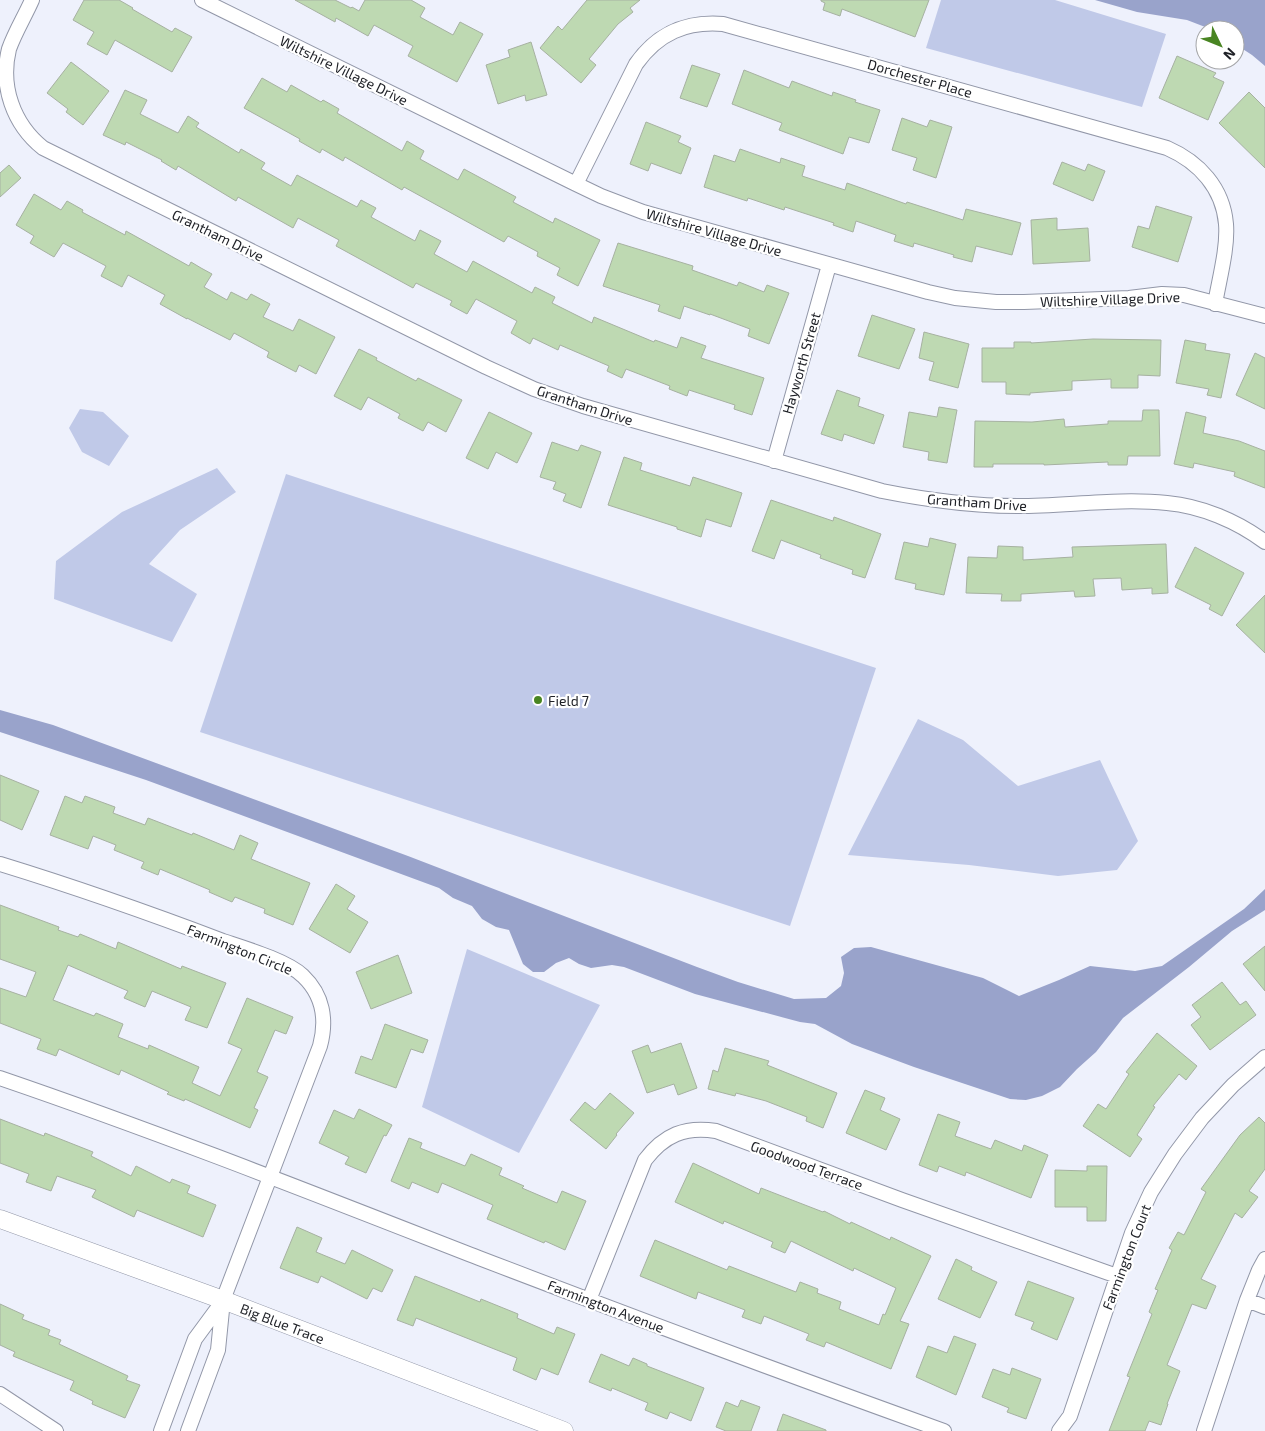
<svg xmlns="http://www.w3.org/2000/svg" width="1265" height="1431" font-family="'Exo 2',sans-serif">
	<style>
		.green { fill: #c0c9e8 }
		.water { fill: #99a3cb }
		.building { fill: #bed9b2; stroke: #a6b1a1 }
		.lines { fill: none; stroke-linecap: round; stroke-linejoin: round }
		.minor-casing { stroke: #9297a8; stroke-width: 16 }
		.tertiary-casing { stroke: #9297a8; stroke-width: 19 }
		.minor { stroke: #fff; stroke-width: 14 }
		.tertiary { stroke: #fff; stroke-width: 18 }
		.poi-dot { fill: #498522; stroke: #fff; stroke-width: 2 }
		.labels { text-anchor: middle; dominant-baseline: central; stroke-width: 4.5; stroke-linejoin: round; paint-order: stroke }
		.street-label { font-size: 14px; fill: #1e2026; stroke: #fff }
		.poi-label { font-size: 14px; fill: #1e2026; stroke: #fff; text-anchor: start }
	</style>
	<rect width="100%" height="100%" fill="#eef1fc"/>
	<path class="green" d="M941 0H1055L1166 34 1142 107 926 48Z
		M80 409 103 412 129 436 109 466 82 452 69 428Z
		M217 468 236 492 180 530 149 564 197 594 172 642 54 599 56 561 122 512Z
		M286 474 876 668 790 926 200 732Z
		M918 719 963 740 1018 786 1100 760 1138 841 1117 870 1058 876 969 865 848 855Z
		M467 949 600 1005 519 1153 422 1107Z"/>
	<path class="water" d="M1095 0H1265V66L1252 55 1235 44V30H1213L1187 20 1137 12Z
		M0 710 53 725 408 856 697 967 738 982 794 999 826 998 841 986 844 973 841 957 854 948 871 947 983 978 1019 996 1059 980 1090 966 1135 971 1162 966 1244 909 1265 889V910L1232 931 1189 967 1123 1018 1096 1052 1077 1069 1060 1087 1042 1096 1026 1100 1010 1099 914 1067 852 1044 815 1024 800 1022 695 994 624 967 612 965 591 968 579 964 569 958 556 963 544 972H533L523 964 509 930 496 927 482 919 472 906 453 898 439 888 146 780 0 732Z"/>
	<path class="building" d="M84 0H119L133 8 132 9 172 32 175 28 192 37 172 72 115 40 107 55 87 44 94 32 73 20Z
		M295 0H335L351 8 352 7 359 11 365 0H411L425 8 420 17 453 35 460 22 483 34 457 82 408 56 413 46 374 25 368 36 336 18 335 22Z
		M587 0H640L630 8 633 12 618 24 589 59 596 65 581 83 540 48 558 26 562 30Z
		M821 0H929L915 37 842 9 840 16 823 10 825 3 821 1Z
		M531 42 547 95 526 101 525 95 498 104 486 65 510 57 508 50Z
		M1177 56 1216 73 1213 77 1224 82 1208 120 1159 98Z
		M71 62 109 91 83 125 66 112 68 109 47 93Z
		M692 65 720 74 707 107 680 98Z
		M744 70 789 88 792 81 832 96 833 92 856 100 855 102 880 110 869 143 849 137 843 154 779 130 782 123 732 104Z
		M262 78 287 92 291 85 321 102 323 100 339 109 337 113 402 151 407 141 424 151 420 159 458 180 464 169 516 197 513 202 553 223 555 218 600 240 578 286 557 275 560 268 537 256 538 252 508 236 504 242 404 187 402 190 345 157 343 161 322 149 320 153 299 141 300 139 244 108Z
		M125 90 147 100 140 114 178 133 188 116 199 123 196 127 239 153 241 149 265 163 261 169 291 186 297 175 357 207 361 200 376 208 371 217 415 241 420 230 441 241 434 254 467 272 473 261 532 293 535 287 555 297 552 303 592 323 594 317 654 342 655 340 677 348 681 337 706 346 701 358 764 378 752 415 734 409 735 405 689 390 687 396 669 389 670 386 626 369 622 378 607 371 609 366 560 345 558 350 533 338 530 344 511 333 517 321 476 299 467 314 450 305 452 301 416 283 413 288 336 246 339 240 298 218 293 228 238 197 236 201 178 166 176 170 161 161 162 160 126 142 125 145 103 135Z
		M1249 92 1265 108V168L1219 123Z
		M902 118 927 127 930 120 952 127 936 178 913 170 917 158 892 150Z
		M646 122 681 136 678 142 691 148 681 174 651 163 648 171 630 164Z
		M740 149 780 163 781 158 805 166 802 176 845 190 847 183 906 204 907 202 963 220 966 209 1021 223 1012 255 976 246 972 262 953 257 954 255 914 243 913 247 894 241 896 235 856 221 853 232 833 225 834 223 785 207 784 210 748 198 747 201 704 187 714 155 735 162Z
		M1062 162 1085 171 1088 164 1105 171 1093 201 1053 184Z
		M9 165 21 178 0 197V173Z
		M34 194 61 210 67 201 83 210 82 212 125 235 126 231 189 266 191 262 201 268 212 274 204 287 227 300 231 292 247 300 251 294 270 304 263 317 293 331 299 319 335 337 316 374 299 365 296 372 267 357 269 352 234 333 230 340 187 318V319L160 304 165 295 128 275 122 287 101 276 106 266 63 243 54 257 30 243 34 236 16 225Z
		M1156 206 1192 217 1178 262 1132 247 1138 226 1149 229Z
		M1057 218V230L1088 228 1090 261 1033 264 1031 220Z
		M618 243 693 266 692 270 737 286 739 282 764 292 767 285 789 293 769 344 748 336 750 329 710 314V315L684 306 680 319 658 311 660 305 603 286Z
		M872 315 915 329 899 369 858 356Z
		M924 332 969 344 958 388 929 380 934 362 919 358Z
		M1093 339 1161 340 1160 376 1138 375V388H1111V379L1072 381V390L1030 393V395L1006 394V382H982V348H1014V342H1031V343Z
		M1185 340 1206 344 1205 350 1230 354 1221 398 1207 395 1209 389 1176 383Z
		M359 349 377 358 376 360 416 381 418 378 462 400 446 432 428 422 423 431 398 418 400 414 368 397 361 410 334 396Z
		M1255 353 1265 358V409L1236 395Z
		M837 390 860 398 858 406 884 415 874 444 844 434 842 441 821 434Z
		M939 407 957 410 947 463 928 460 929 452 903 447 909 412 937 417Z
		M1143 410H1159L1160 456H1128L1127 465H1108V462L1044 465V464H993V467H974L975 421 1032 422 1064 419 1065 427 1108 424V421H1142Z
		M489 412 532 433 517 463 496 452 488 469 466 458Z
		M1186 412 1206 417 1203 433 1239 441 1265 451V488L1234 476 1235 472 1194 463 1193 468 1174 464Z
		M552 442 578 451 581 445 601 452 581 508 563 501 566 494 553 489 556 482 540 477Z
		M624 457 642 463 640 470 690 486 693 477 742 493 731 527 706 519 701 537 677 529V527L608 505Z
		M771 500 833 521 834 517 881 534 865 578 852 574 853 570 820 558 821 555 781 540 774 559 752 551Z
		M930 538 956 544 944 595 915 589 916 584 895 579 904 542 928 547Z
		M1166 544 1168 593 1152 594V588L1122 590 1121 578 1093 579 1095 596 1075 597 1074 591 1021 594V601H1001L1002 594 966 593 968 557 997 558 998 546 1023 547V560L1073 557 1072 547Z
		M1195 547 1244 573 1222 616 1209 609 1211 605 1175 587Z
		M1265 595V653L1236 625Z
		M0 775 39 791 22 830 0 820Z
		M65 796 82 803 85 796 115 807 113 813 145 825 148 818 192 835 193 833 234 850 240 835 258 843 251 859 310 883 293 925 264 913 265 909 235 897 232 902 209 892 210 890 160 869 158 875 141 868 144 862 114 850 116 845 93 836 88 849 50 835Z
		M336 884 355 896 347 909 368 922 350 953 309 929Z
		M0 905 59 927 58 930 78 937 80 934 116 949 118 942 181 969 182 966 226 983 207 1028 185 1020 191 1007 152 991 145 1007 124 998 128 991 68 965 53 1000 94 1016 96 1013 123 1024 118 1037 148 1049 149 1045 199 1067 192 1083 220 1096 242 1049 228 1043 247 998 293 1017 286 1034 275 1030 257 1072 268 1077 254 1108 258 1110 250 1128 185 1099 184 1101 167 1094 169 1092 121 1070 119 1075 59 1049 56 1056 37 1049 41 1039 0 1023V988L26 997 36 972 0 959Z
		M1265 946V991L1243 964Z
		M398 955 412 993 371 1009 356 972Z
		M1222 982 1240 1005 1246 1001 1256 1015 1210 1050 1191 1025 1201 1017 1192 1005Z
		M385 1024 428 1040 423 1053 411 1049 396 1088 355 1073 361 1056 372 1060Z
		M1157 1033 1197 1066 1186 1080 1179 1074 1153 1106 1155 1107 1137 1135 1142 1139 1130 1157 1083 1126 1098 1104 1106 1109 1129 1074 1126 1072Z
		M681 1043 697 1088 678 1095 674 1084 647 1093 632 1051 648 1045 651 1053Z
		M725 1048 769 1061 767 1065 837 1093 823 1128 806 1121 807 1117 766 1101 736 1093 735 1096 708 1089 713 1070 718 1072Z
		M865 1090 885 1098 880 1110 900 1119 886 1150 846 1133Z
		M610 1093 634 1113 616 1134 617 1135 606 1149 570 1120 585 1102 595 1110Z
		M359 1109 392 1125 386 1136 384 1135 366 1173 345 1164 349 1157 319 1143 334 1110 354 1119Z
		M938 1114 960 1122 955 1136 991 1149 995 1140 1022 1151 1024 1145 1048 1155 1031 1198 966 1172 965 1176 939 1166 937 1172 919 1165Z
		M1259 1117 1265 1123V1169L1249 1191 1258 1197 1242 1218 1235 1213 1201 1279 1216 1286 1206 1309 1192 1304 1167 1365 1180 1371 1167 1404H1168L1161 1425 1149 1421 1145 1431H1109L1130 1377 1127 1376 1152 1314 1149 1312 1158 1290 1155 1289 1172 1250 1169 1248 1178 1232 1184 1235 1206 1192 1201 1189 1240 1135Z
		M0 1119 44 1136 45 1133 93 1152 91 1156 131 1176 136 1166 170 1183 172 1179 190 1186 187 1193 216 1205 203 1237 137 1210 134 1217 92 1197 96 1190 57 1176 51 1191 26 1182 29 1174 0 1163Z
		M409 1138 422 1143 420 1148 465 1166 471 1154 502 1168 499 1175 524 1186 522 1188 557 1203 562 1191 586 1201 565 1250 545 1241 544 1243 487 1219 493 1205 442 1183 438 1193 412 1182 409 1189 391 1181Z
		M693 1163 759 1194 761 1188 823 1212 824 1211 850 1224 851 1222 890 1240 891 1237 931 1256 900 1321 909 1324 891 1369 826 1342 824 1347 806 1340 809 1334 764 1316 761 1324 742 1317 745 1310 698 1292 696 1299 640 1276 655 1240 727 1270 729 1266 796 1292 800 1282 818 1289 817 1293 841 1302 839 1309 879 1325 883 1314 885 1315 896 1288 854 1268 853 1271 791 1241 785 1253 771 1247 773 1242 724 1221 723 1224 675 1202Z
		M1087 1166H1107L1106 1221H1087V1207H1055V1170L1087 1171Z
		M297 1227 322 1238 316 1252 345 1264 352 1250 393 1270 382 1292 373 1288 367 1299 321 1276 318 1283 280 1268Z
		M956 1259 972 1267 971 1270 997 1282 980 1318 938 1299Z
		M415 1276 480 1302 481 1299 518 1314 517 1318 554 1334 557 1327 575 1334 558 1375 541 1368 536 1380 513 1370 517 1358 416 1318 413 1326 397 1320Z
		M1028 1281 1074 1298 1057 1340 1031 1329 1034 1322 1015 1315Z
		M0 1304 24 1315 22 1319 50 1330 48 1335 61 1340 59 1344 128 1376 126 1380 140 1385 125 1418 92 1404 93 1401 70 1390 74 1381 13 1356 15 1352 0 1345Z
		M954 1336 976 1344 956 1395 916 1377 928 1346 947 1353Z
		M601 1354 629 1366 633 1358 647 1364V1366L704 1388 691 1421 670 1412 667 1419 645 1410 648 1403 612 1388 611 1391 589 1382Z
		M1012 1368 1041 1379 1026 1419 1007 1412 1009 1408 982 1397 993 1369 1010 1375Z
		M741 1400 760 1407 751 1431H726L716 1427 726 1402 738 1407Z
		M783 1414 826 1430V1431H777Z"/>
	<g class="lines">
		<defs>
			<path id="minor" d="M32 0C25 16 15 32 9 49 0 86 13 124 43 148L486 367 534 389 583 406 882 491C927 500 972 506 1018 506 1067 506 1118 498 1167 503 1201 506 1237 521 1265 542
				M202 0 576 184 601 196 643 212 928 292 955 298 996 302H1024L1129 298 1162 294 1184 295 1265 316
				M576 184 636 64C658 33 686 21 723 24L1167 148C1199 162 1223 188 1226 224 1228 248 1219 280 1215 304
				M774 461 829 265
				M0 864C75 887 149 913 223 941 244 948 288 961 303 976 323 995 327 1020 320 1046L223 1300 218 1350 188 1431
				M0 1078C161 1133 320 1196 479 1258 633 1317 788 1375 944 1431
				M589 1300 645 1160C664 1135 685 1126 716 1131L902 1200 1117 1276
				M1247 1300 1265 1307
				M0 1394 56 1431
				M161 1431 195 1339 223 1301
				M1059 1431 1070 1416 1132 1233 1151 1192 1175 1154 1202 1118 1233 1085 1265 1057
				M1204 1431 1247 1300 1259 1270 1265 1259"/>
			<g id="tertiary">
				<path id="s1" d="M0 1219 223 1300 564 1431"/>
			</g>
		</defs>
		<use href="#minor" class="minor-casing"/>
		<use href="#tertiary" class="tertiary-casing"/>
		<use href="#minor" class="minor"/>
		<use href="#tertiary" class="tertiary"/>
	</g>
	<circle class="poi-dot" cx="538" cy="700" r="5"/>
	<g class="labels">
		<g class="street-label">
			<text transform="translate(344 70) rotate(26)">Wiltshire Village Drive</text>
			<text transform="translate(920 78) rotate(16)">Dorchester Place</text>
			<text transform="translate(714 232) rotate(16)">Wiltshire Village Drive</text>
			<text transform="translate(218 235) rotate(26)">Grantham Drive</text>
			<text transform="translate(1110 299) rotate(-2)">Wiltshire Village Drive</text>
			<text transform="translate(801 363) rotate(-74)">Hayworth Street</text>
			<text transform="translate(585 405) rotate(18)">Grantham Drive</text>
			<text transform="translate(977 502) rotate(4)">Grantham Drive</text>
			<text transform="translate(240 949) rotate(22)">Farmington Circle</text>
			<text transform="translate(807 1165) rotate(20)">Goodwood Terrace</text>
			<text transform="translate(1126 1257) rotate(-69)">Farmington Court</text>
			<text transform="translate(606 1306) rotate(21)">Farmington Avenue</text>
			<text stroke="none"><textPath href="#s1" startOffset="301">Big Blue Trace</textPath></text>
		</g>
		<g class="poi-label">
			<text x="548" y="700">Field 7</text>
		</g>
	</g>
	<g transform="translate(1220 45) rotate(133)"><circle r="24" fill="#ffffff" stroke="#a5a6a8"/>
	<path d="M0-4L9 19L0 12L-9 19Z" fill="#498522"/>
	<text y="-8" font-size="14" font-weight="bold" text-anchor="middle" fill="#1e2026">N</text>
	</g>
</svg>
